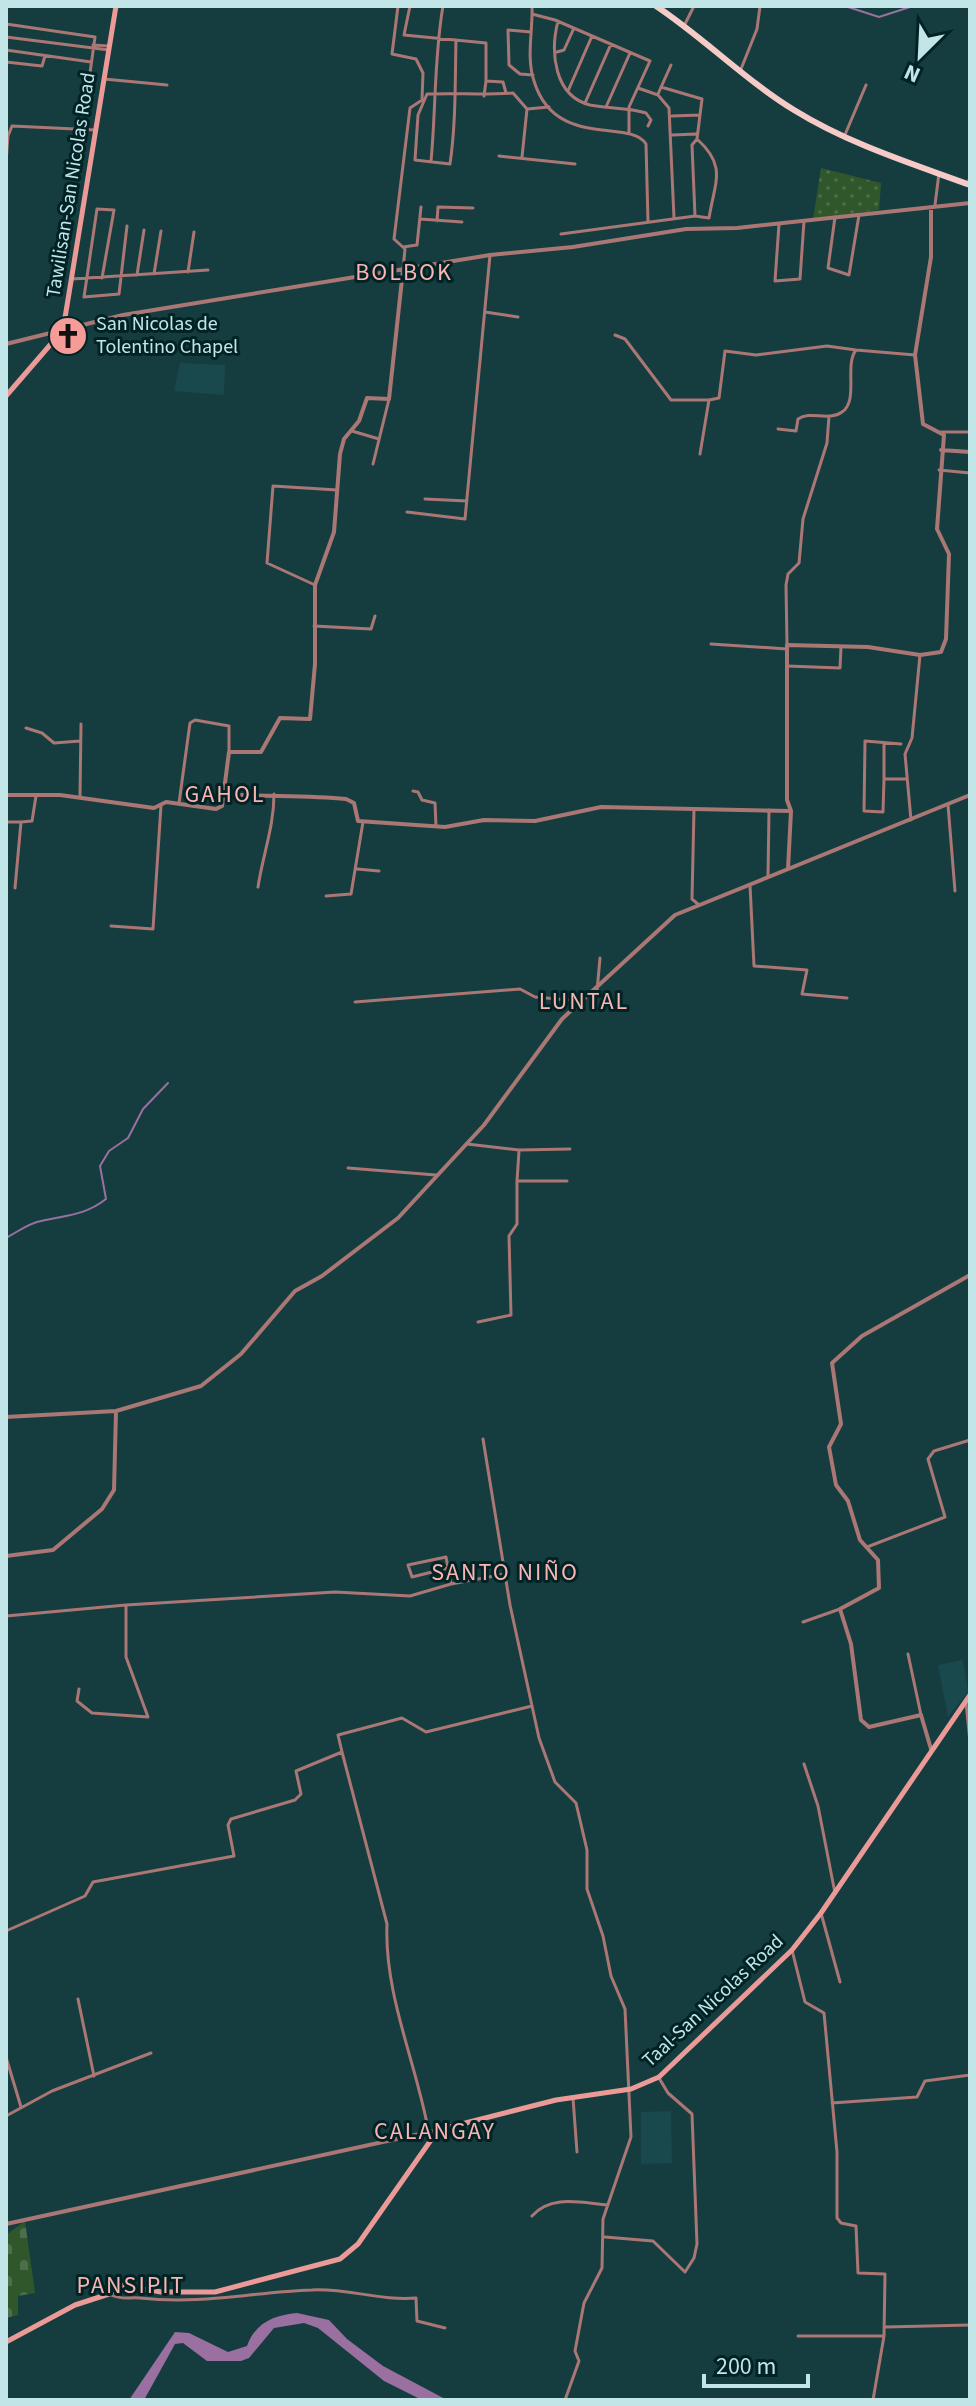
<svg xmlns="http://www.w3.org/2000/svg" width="976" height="2406" font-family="'Source Sans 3',sans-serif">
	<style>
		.built { fill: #19494c }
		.grass { fill: url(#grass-dots) }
		.cemetery { fill: url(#cemetery-stones) }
		.water { fill: #99709f }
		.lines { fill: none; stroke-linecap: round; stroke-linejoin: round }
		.stream { stroke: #99709f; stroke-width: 2 }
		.minor { stroke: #aa7774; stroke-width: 3 }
		.tertiary { stroke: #aa7774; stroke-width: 4 }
		.secondary { stroke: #eb9a97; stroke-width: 5 }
		.primary { stroke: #f5cac7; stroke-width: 6 }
		.labels { text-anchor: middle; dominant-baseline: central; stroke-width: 6; stroke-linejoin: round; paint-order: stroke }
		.street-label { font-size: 20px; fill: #c2e6e8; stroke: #022325 }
		.poi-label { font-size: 20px; fill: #c2e6e8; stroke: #022325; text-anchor: start }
		.quarter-label { font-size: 24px; letter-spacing: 2px; fill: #f9b5b1; stroke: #022325 }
	</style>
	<defs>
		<pattern id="grass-dots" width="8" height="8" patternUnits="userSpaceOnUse" patternTransform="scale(2)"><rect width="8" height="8" fill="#30562c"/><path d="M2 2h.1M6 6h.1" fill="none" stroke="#4c6e4b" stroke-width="1.8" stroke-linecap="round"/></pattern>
		<pattern id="cemetery-stones" width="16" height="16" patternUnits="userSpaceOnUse" patternTransform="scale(2)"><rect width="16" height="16" fill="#30562c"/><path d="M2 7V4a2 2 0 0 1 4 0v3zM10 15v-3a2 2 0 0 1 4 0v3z" fill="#4c6e4b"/></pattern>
	</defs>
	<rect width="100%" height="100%" fill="#153d40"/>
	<path class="built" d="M180 363 225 365 224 395 174 391Z
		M963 1660 968 1692 948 1717 938 1665Z
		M671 2111 672 2163 641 2164V2112Z"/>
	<path class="grass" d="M821 168 881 183 879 210 813 219Z"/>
	<path class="cemetery" d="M25 2221 35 2293 18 2296V2315L6 2318V2235Z"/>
	<path class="water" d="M297 2313 329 2320 347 2339 383 2366 447 2400H422L384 2381 318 2328 304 2323 274 2328 249 2358 241 2361H207L183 2343 175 2344 144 2400H129L175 2332 189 2333 228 2352 247 2346C255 2323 274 2315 297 2313Z"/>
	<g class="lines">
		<path class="stream" d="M845 6 879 17 910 7
			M6 1238C17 1232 29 1223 41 1221 66 1215 84 1216 106 1199L100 1166 109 1151 128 1138 143 1109 168 1083"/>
		<path class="minor" d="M398 6 392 54 416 59 423 73 422 100 410 108 394 239 405 249 403 269
			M410 6 404 35 486 43V81L503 82 506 93
			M532 6C533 31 526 57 534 81 555 150 630 118 646 144L648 222
			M532 14 555 20 650 61 629 107V133
			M558 21C550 52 554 96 590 105 609 109 627 107 646 113L651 120 648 126
			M6 24 95 37 90 73
			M684 26 694 6
			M531 32 508 30 509 65 520 74 533 75
			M6 37 109 50
			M456 40C455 82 456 123 450 164L415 160 418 115 427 94C456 93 485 95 513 93L527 109 549 107
			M93 45 109 46
			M6 50 91 62
			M557 52 564 50 574 28
			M6 62 42 66 45 56
			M741 69 757 29 760 6
			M104 79 167 85
			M638 88 658 95 669 108 674 218
			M568 91 592 36
			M658 94 671 65
			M484 96 486 81
			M585 103 611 44
			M606 107 630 53
			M672 116 700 115
			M672 135 696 134
			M844 137 866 85
			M499 156 575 164
			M522 157 527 109
			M431 161C436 110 434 57 443 6
			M6 163 8 136 12 126 96 130
			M968 184 970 176
			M935 205 939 173
			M695 216 692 145 697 139
			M835 217 828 268 849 275 859 215
			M420 219 462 222
			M437 221 438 207 473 208
			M779 224 775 281 800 279 804 221
			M561 234 695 216 709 218C715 181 727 166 697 139L702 99 661 87
			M403 247 417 245 421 207
			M188 272 194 232
			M154 274 161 231
			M137 275 144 230
			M102 278 114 210 97 209 84 297 119 294 127 226
			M72 279 208 270
			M485 312 518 317
			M615 335 625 339 671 400H709
			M778 429 796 431 798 419C811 410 828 422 842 412 859 401 844 365 856 350L915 355
			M352 431 379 439
			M941 432H970
			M700 454 709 400 719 398 725 351 756 355 827 346 856 350
			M373 464 389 399
			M939 470 970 473
			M425 499 467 501
			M407 512 465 519 490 255
			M315 585 267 563 273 486 337 490
			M314 626 371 629 375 616
			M711 644 787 649
			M787 645 786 585 788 574 799 563 803 519 827 443 829 416
			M787 666 840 668 841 647
			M26 728 42 733 54 743 80 741
			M884 743V779
			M901 744 865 741 864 811 883 812 884 779H905
			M413 791 418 792 422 800 435 803 436 826
			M80 796 81 724
			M179 803 190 723 195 720 229 726V752
			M948 805 955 891
			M694 809 692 899 699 905
			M911 820 905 754 912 738 920 655
			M6 822H21
			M357 869 379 871
			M768 877 769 810
			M750 885 754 966 807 970 802 994 847 998
			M258 887C263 854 274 827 274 794
			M15 888 21 822 32 821 36 796
			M326 896 351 894 363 822
			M111 926 153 929 161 805
			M597 991 600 958
			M355 1002 520 989 535 997 580 1001
			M467 1144 519 1150 570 1149
			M519 1151 517 1181H567
			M348 1168 436 1175
			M478 1322 511 1315 509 1236 517 1224V1181
			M483 1439 510 1605 539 1738 555 1782 576 1803 587 1850V1889L603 1936 611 1976 625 2009 631 2137 603 2219 602 2268 584 2303 575 2351 579 2361 565 2400
			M867 1547 945 1517 928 1459 934 1451 970 1440
			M448 1568 412 1577 408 1565 446 1557 451 1584
			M6 1616 126 1605
			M803 1622 840 1609
			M908 1654 921 1715
			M79 1689 77 1701 92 1713 148 1717 126 1657V1605L335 1592 410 1596 451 1584 505 1574
			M966 1702 970 1742
			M342 1752 387 1924C384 1997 418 2066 430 2139
			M804 1764 818 1806 835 1893
			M821 1913 840 1982
			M6 1931 85 1896 93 1882 234 1856 228 1825 231 1819 295 1800 301 1794 296 1771 342 1752 338 1735 402 1718 426 1732 532 1706
			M792 1950 805 2002 824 2013 837 2152V2218L841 2223 856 2226 858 2273 885 2274 884 2336 873 2400
			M78 1999 94 2076
			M6 2007V2029
			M6 2057 21 2107
			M573 2098 577 2152
			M832 2103 917 2097 925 2081 970 2075
			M6 2116 52 2091 151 2053
			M532 2216C551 2194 582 2203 608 2205
			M605 2237 653 2241 685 2272 694 2258 697 2244 692 2114 668 2093 659 2078
			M111 2295C122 2300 128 2297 140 2298 202 2305 252 2292 312 2290 347 2288 381 2301 416 2298L417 2321 445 2328
			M885 2327 970 2325
			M798 2336H884"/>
		<path class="tertiary" d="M6 344 123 315 490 255 573 247 686 229 737 228 970 203
			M941 450 970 452
			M223 794C265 797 305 795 346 799L354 803 358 821 445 827 484 820 535 821 601 807 791 811 788 869
			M6 795H60L154 808 166 802 216 809 222 806 229 752H261L280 718 310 719 315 664V585L334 532 340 454 344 439 359 421 367 398 389 399 403 270
			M791 811 787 800V645L868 647 920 655 941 652 946 639 949 554 937 529 944 435 923 424 915 355 931 257V210
			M6 1417 116 1411 201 1386 241 1354 295 1291 322 1276 398 1218 484 1125 562 1019 675 915 970 795
			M6 1556 53 1550 102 1509 114 1490 116 1411
			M931 1749 921 1715 869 1727 861 1720 851 1644 840 1609 879 1588 878 1560 860 1540 848 1501 836 1485 829 1447 841 1424 832 1363 862 1336 970 1275
			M6 2224 438 2130"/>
		<path class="secondary" d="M6 396 63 330 116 6
			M6 2342 75 2305 109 2294 121 2285 161 2292H215L340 2259 358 2244 438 2130 556 2100 631 2089 659 2077 792 1950 821 1913 970 1695"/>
		<path class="primary" d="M656 6C704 38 745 80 794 110 849 144 910 163 970 185"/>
	</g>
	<defs>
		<symbol id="church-disc" viewBox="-11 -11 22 22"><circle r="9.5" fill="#f59b98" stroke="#022325"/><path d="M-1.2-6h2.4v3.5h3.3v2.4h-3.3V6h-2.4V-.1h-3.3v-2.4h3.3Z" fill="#111"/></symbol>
	</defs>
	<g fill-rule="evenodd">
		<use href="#church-disc" x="46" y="314" width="44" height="44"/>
	</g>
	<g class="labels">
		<g class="street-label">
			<text transform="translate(71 185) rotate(-81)">Tawilisan-San Nicolas Road</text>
			<text transform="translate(713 2001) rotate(-43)">Taal-San Nicolas Road</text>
		</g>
		<g class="poi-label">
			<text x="96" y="324">San Nicolas de<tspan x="96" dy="23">Tolentino Chapel</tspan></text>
		</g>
		<g class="quarter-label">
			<text x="404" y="272">BOLBOK</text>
			<text x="225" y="794">GAHOL</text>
			<text x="584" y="1001">LUNTAL</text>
			<text x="505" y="1572">SANTO NIÑO</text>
			<text x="435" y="2131">CALANGAY</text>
			<text x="131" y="2285">PANSIPIT</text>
		</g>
	</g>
	<rect width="976" height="2406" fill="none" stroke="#c2e6e8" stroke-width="16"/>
	<g transform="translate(920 56) rotate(204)" stroke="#022325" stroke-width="6" paint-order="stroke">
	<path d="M0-6L14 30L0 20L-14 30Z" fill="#c2e6e8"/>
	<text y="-12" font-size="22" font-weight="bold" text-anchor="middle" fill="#c2e6e8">N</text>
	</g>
	<path d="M704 2374v12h104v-12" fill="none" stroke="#c2e6e8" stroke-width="4"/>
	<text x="716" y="2374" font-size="24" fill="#c2e6e8" stroke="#022325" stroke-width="6" paint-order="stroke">200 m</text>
</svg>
